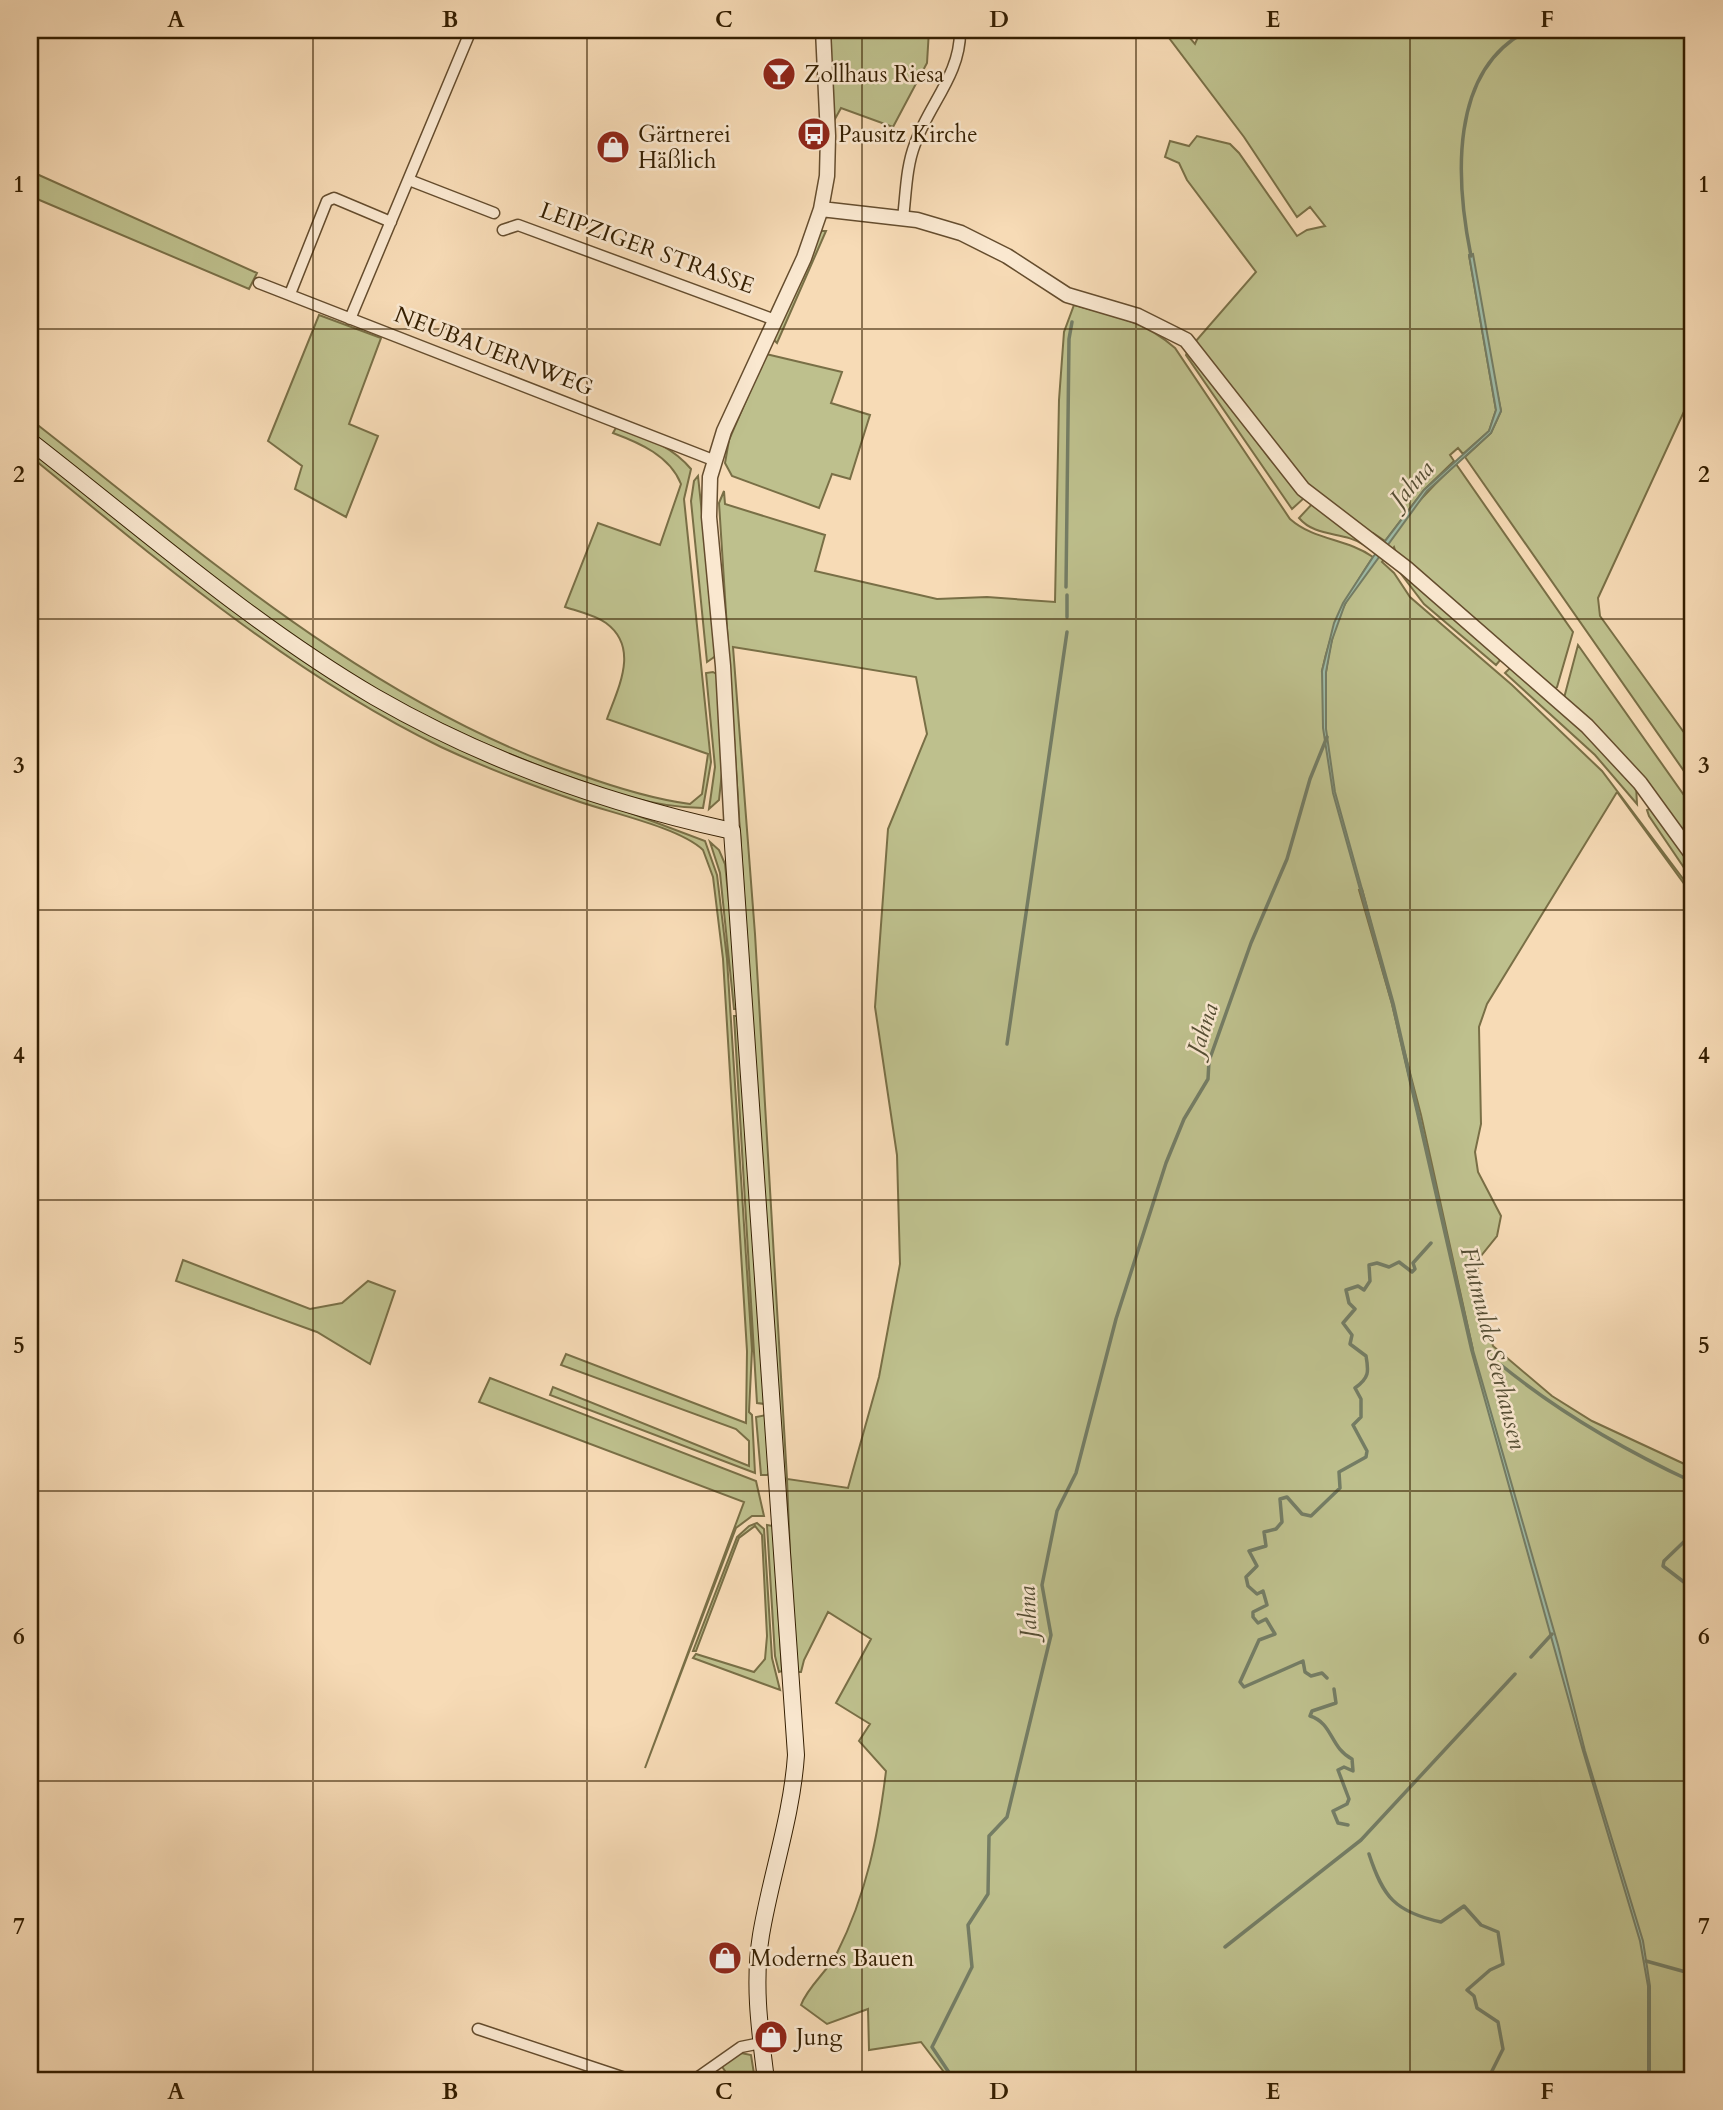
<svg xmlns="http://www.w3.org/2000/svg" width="1723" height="2110" font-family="Cardo,serif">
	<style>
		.green { fill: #bec08d; stroke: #796f46; stroke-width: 2; fill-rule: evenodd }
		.water { fill: #9ebca9; stroke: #747d65; stroke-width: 2 }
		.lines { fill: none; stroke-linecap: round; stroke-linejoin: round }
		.stream { stroke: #747d65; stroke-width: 3.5 }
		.minor-casing { stroke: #654d2e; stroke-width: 13 }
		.tertiary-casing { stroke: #654d2e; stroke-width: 17 }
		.secondary-casing { stroke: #341e00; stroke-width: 18 }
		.minor { stroke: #fae8d0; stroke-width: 10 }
		.tertiary { stroke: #fae8d0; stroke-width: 14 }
		.secondary { stroke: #fae8d0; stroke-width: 16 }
		.grid { fill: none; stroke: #341e00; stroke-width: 2; stroke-opacity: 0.55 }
		.labels { text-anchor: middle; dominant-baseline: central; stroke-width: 5; stroke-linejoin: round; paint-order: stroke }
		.poi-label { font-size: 23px; fill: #341e00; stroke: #fae8d0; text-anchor: start }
		.street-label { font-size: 23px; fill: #341e00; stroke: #fae8d0 }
		.water-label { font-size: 24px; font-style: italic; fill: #544d33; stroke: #fae8d0 }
		.neatline { fill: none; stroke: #341e00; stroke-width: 2.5 }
		.grid-label { font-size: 23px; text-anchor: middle; font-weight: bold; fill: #341e00 }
	</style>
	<rect width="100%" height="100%" fill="#f7dbb6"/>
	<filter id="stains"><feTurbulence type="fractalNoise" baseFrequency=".00286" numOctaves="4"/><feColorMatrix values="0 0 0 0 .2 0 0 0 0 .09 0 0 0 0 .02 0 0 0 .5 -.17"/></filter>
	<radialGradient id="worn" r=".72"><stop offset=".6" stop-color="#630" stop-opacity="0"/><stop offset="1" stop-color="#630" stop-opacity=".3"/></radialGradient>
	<path class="green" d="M830 30H929L927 63 893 127 841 108 835 119 832 100Z
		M1163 30H1183L1195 44 1201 30H1693V392L1598 598 1600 616 1693 745V784L1465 457 1491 433 1501 411 1469 255 1496 410 1489 431 1463 454 1458 448 1450 455 1454 461 1424 490 1385 541 1373 533 1371 535 1308 487 1195 342 1256 272 1187 180 1179 163 1165 157 1170 141 1189 146 1197 136 1230 144 1239 153 1297 236 1307 230 1325 226 1310 207 1297 217 1244 137Z
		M30 171 257 273 249 289 30 196Z
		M821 231H826L777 343 773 339Z
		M1074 305C1112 315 1145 321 1175 348L1290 519C1315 541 1346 538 1373 557 1348 594 1331 627 1322 671L1326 672C1329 649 1334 625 1345 604 1368 557 1418 499 1456 464L1573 632 1557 687 1554 689 1396 553 1394 547 1382 562 1394 573 1410 597 1512 685 1602 771 1693 892V896L1617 792 1487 1004 1479 1027 1481 1124 1475 1152 1478 1172 1501 1216 1497 1236 1481 1256 1478 1269 1479 1301 1493 1346 1552 1396 1592 1421 1693 1468V2080H950L921 2042 869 2050 868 2009 827 2024 801 2005C808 1986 828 1971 837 1953 867 1893 878 1836 886 1771L859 1741 870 1724 836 1703 871 1639 828 1612 804 1660 801 1672H795L787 1480 781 1475 719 503 724 491 725 504 825 535 815 571 937 599 987 597 1055 602 1059 400 1064 332ZM733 647 916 677 927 734 888 829 875 1007 897 1155 900 1264 879 1377 848 1488 787 1479 755 934ZM1362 889 1421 1115 1473 1350 1392 1004 1359 890Z
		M319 315 381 338 349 424 378 436 346 517 295 489 302 466 268 441Z
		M1188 350 1270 459 1302 494 1303 499 1292 509 1186 355Z
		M766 354 842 372 831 403 870 415 850 479 832 474 819 508 732 476 725 463 729 440Z
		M30 419C201 552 370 703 578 774 614 787 652 799 690 804L702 794 708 754 607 719C618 688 640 648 606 623 595 615 577 611 565 607L598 523 660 545 681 484C670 456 640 443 613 433L617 426C644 437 671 445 691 469L684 499 711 762 703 808C653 808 605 790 559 773 484 746 412 712 344 670 233 601 133 514 30 434Z
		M30 448 234 607 503 765 705 841 717 875 727 959 752 1350 749 1412 752 1415 755 1473 550 1395 553 1387 749 1466V1441L736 1429 561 1365 566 1354 746 1423 747 1351 723 959 713 877 703 850C680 828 612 813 580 802 533 786 486 768 441 747 294 676 156 559 30 456Z
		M698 476 717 655 707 662 691 501 694 481Z
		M1313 503 1365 543 1364 545C1344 531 1316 538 1299 518Z
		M1398 570 1501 659 1496 665 1424 604Z
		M1578 645 1693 808V850L1564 698Z
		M1511 667 1583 730 1636 785 1637 804 1595 755 1505 673Z
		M713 672 718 675 722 772 719 800 709 809 715 767 706 673Z
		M1652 808 1693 865V881L1649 816 1647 810Z
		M710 842 719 850 725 864 740 1009H734L720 873Z
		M734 1016H740L765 1404 757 1403Z
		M183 1260 310 1309 342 1303 368 1281 395 1291 370 1364 317 1332 176 1281Z
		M490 1378 756 1481 764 1516H752L736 1528 645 1768 744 1502 479 1402Z
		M766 1415 770 1473 767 1475H761L756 1417Z
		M757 1523 764 1529 772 1658 780 1690 693 1658 696 1654 754 1672 765 1659 767 1636 762 1535 755 1526 739 1538 696 1651H693L737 1537 749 1526Z
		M767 1525 773 1526 782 1671 779 1672 775 1656Z
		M741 2053 751 2055 755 2080H731L721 2065Z"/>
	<path class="water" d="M1473 254 1501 411 1491 433 1427 491 1345 604 1332 640 1326 672V729L1335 792 1394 1004 1473 1350 1558 1645 1585 1751 1643 1941 1650 1986V2080H1648V1986L1640 1941 1583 1751 1471 1350 1392 1004 1333 793 1323 728 1322 671 1334 623 1343 603 1373 557 1424 490 1489 431 1496 410 1469 255Z"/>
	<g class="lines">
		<path class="stream" d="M1471 256C1456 182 1448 69 1529 30
			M1066 587 1069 339 1072 322
			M1067 617V595
			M1007 1044 1067 632
			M1501 1365C1560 1413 1624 1450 1693 1482
			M1693 1533 1664 1561 1663 1566 1693 1589
			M1531 1657 1552 1634
			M1327 1678 1322 1673 1311 1676 1305 1672 1303 1661 1244 1687 1240 1682 1259 1640 1275 1634 1266 1619 1258 1623 1253 1617V1612L1267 1605 1263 1591 1257 1594 1248 1586 1246 1577 1257 1566 1249 1551 1266 1546 1264 1532 1276 1529 1282 1522 1280 1499 1287 1497 1302 1514 1311 1516 1340 1488 1339 1472 1366 1457 1367 1451 1353 1425 1361 1417V1399L1355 1388C1369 1378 1369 1372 1366 1356L1350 1344 1352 1335 1343 1323 1355 1309 1349 1303 1346 1290 1358 1286 1364 1290 1370 1281 1369 1265 1377 1263 1389 1267 1399 1262 1412 1272 1415 1269 1413 1263 1431 1243
			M1334 1689 1336 1703 1312 1711 1310 1716C1333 1723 1330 1748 1352 1759L1353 1771 1344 1767 1338 1770 1349 1799 1347 1804 1333 1811 1338 1823 1348 1825
			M1369 1854C1383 1897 1395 1912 1441 1922L1464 1906 1481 1925 1498 1932 1503 1964 1490 1970 1467 1990 1474 1996 1477 2008 1498 2022 1503 2049 1491 2073 1500 2080
			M1225 1947 1361 1840 1515 1674
			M1646 1961 1693 1974
			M954 2080 932 2047 972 1967 968 1925 988 1894 989 1836 1007 1817 1051 1635 1042 1585 1057 1511 1076 1473 1116 1319 1166 1163 1184 1119 1208 1079 1209 1061 1251 943 1287 859 1310 779 1327 737"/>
		<defs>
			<path id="minor" d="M409 180 494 213
				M903 218C906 194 906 167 915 144 929 104 961 74 960 30
				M503 230 518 225 775 320
				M259 283 713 460
				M290 294 327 201 334 198 391 222
				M350 319 471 30
				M478 2029 631 2080
				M694 2080 741 2047 761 2043"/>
			<path id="tertiary" d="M821 209 917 220 961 233 1007 256 1067 295 1138 316 1186 340 1303 489 1406 568 1587 726 1640 783 1693 856
				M732 831 723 666 709 517 710 477 724 431 804 258 821 209 827 176 828 136 823 30"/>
			<path id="secondary" d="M30 441C142 528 252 625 375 697 484 760 609 804 732 831L796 1755C792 1816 771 1875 761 1935 753 1984 760 2032 766 2080"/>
		</defs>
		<use href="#minor" class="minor-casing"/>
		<use href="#tertiary" class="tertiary-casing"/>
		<use href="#secondary" class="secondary-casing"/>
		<use href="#minor" class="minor"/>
		<use href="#tertiary" class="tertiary"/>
		<use href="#secondary" class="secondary"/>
	</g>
	<path class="grid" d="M313 30V2080M587 30V2080M862 30V2080M1136 30V2080M1410 30V2080M30 329H1693M30 619H1693M30 910H1693M30 1200H1693M30 1491H1693M30 1781H1693"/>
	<defs>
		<symbol id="bar-disc" viewBox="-11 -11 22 22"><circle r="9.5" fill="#8f2418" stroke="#fae8d0"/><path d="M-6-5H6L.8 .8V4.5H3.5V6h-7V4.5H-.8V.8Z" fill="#fff"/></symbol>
		<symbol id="bus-disc" viewBox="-11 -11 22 22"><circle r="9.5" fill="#8f2418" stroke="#fae8d0"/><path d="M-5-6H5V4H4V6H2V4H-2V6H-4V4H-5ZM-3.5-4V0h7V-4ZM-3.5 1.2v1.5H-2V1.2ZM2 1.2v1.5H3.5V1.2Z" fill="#fff"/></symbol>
		<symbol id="shop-disc" viewBox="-11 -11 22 22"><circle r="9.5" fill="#8f2418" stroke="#fae8d0"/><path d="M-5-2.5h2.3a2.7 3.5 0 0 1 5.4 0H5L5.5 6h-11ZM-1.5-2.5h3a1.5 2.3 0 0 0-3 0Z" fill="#fff"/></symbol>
	</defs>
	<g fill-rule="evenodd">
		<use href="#bar-disc" x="760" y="55" width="38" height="38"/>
		<use href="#bus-disc" x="795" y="115" width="38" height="38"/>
		<use href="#shop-disc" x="594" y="128" width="38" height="38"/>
		<use href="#shop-disc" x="706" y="1939" width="38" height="38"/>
		<use href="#shop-disc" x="752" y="2018" width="38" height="38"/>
	</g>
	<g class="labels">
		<g class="poi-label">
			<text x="804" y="74">Zollhaus Riesa</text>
			<text x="638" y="134">Gärtnerei<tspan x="638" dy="26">Häßlich</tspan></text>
			<text x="838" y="134">Pausitz Kirche</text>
			<text x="750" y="1958">Modernes Bauen</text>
			<text x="796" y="2037">Jung</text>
		</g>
		<g class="street-label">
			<text transform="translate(647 248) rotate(20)">LEIPZIGER STRASSE</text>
			<text transform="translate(494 351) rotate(21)">NEUBAUERNWEG</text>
		</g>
		<g class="water-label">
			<text transform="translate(1412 484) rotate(-48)">Jahna</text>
			<text transform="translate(1203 1029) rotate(-72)">Jahna</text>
			<text transform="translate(1493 1348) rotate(76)">Flutmulde Seerhausen</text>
			<text transform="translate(1028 1612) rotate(-92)">Jahna</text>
		</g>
	</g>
	<rect width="1723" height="2110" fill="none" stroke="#f7dbb6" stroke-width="77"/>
	<rect x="38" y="38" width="1646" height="2034" class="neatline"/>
	<g class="grid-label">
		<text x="176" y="27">A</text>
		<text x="450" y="27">B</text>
		<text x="724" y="27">C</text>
		<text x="999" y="27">D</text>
		<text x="1273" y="27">E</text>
		<text x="1547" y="27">F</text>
		<text x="19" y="192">1</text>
		<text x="1704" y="192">1</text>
		<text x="19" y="482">2</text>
		<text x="1704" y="482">2</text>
		<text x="19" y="773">3</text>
		<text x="1704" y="773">3</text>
		<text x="19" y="1063">4</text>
		<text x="1704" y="1063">4</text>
		<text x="19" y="1353">5</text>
		<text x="1704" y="1353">5</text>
		<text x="19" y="1644">6</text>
		<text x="1704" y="1644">6</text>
		<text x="19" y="1934">7</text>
		<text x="1704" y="1934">7</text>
		<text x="176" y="2099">A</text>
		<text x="450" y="2099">B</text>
		<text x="724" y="2099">C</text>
		<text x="999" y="2099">D</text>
		<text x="1273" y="2099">E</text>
		<text x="1547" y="2099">F</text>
	</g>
	<rect width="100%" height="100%" filter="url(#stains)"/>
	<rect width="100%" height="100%" fill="url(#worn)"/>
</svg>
